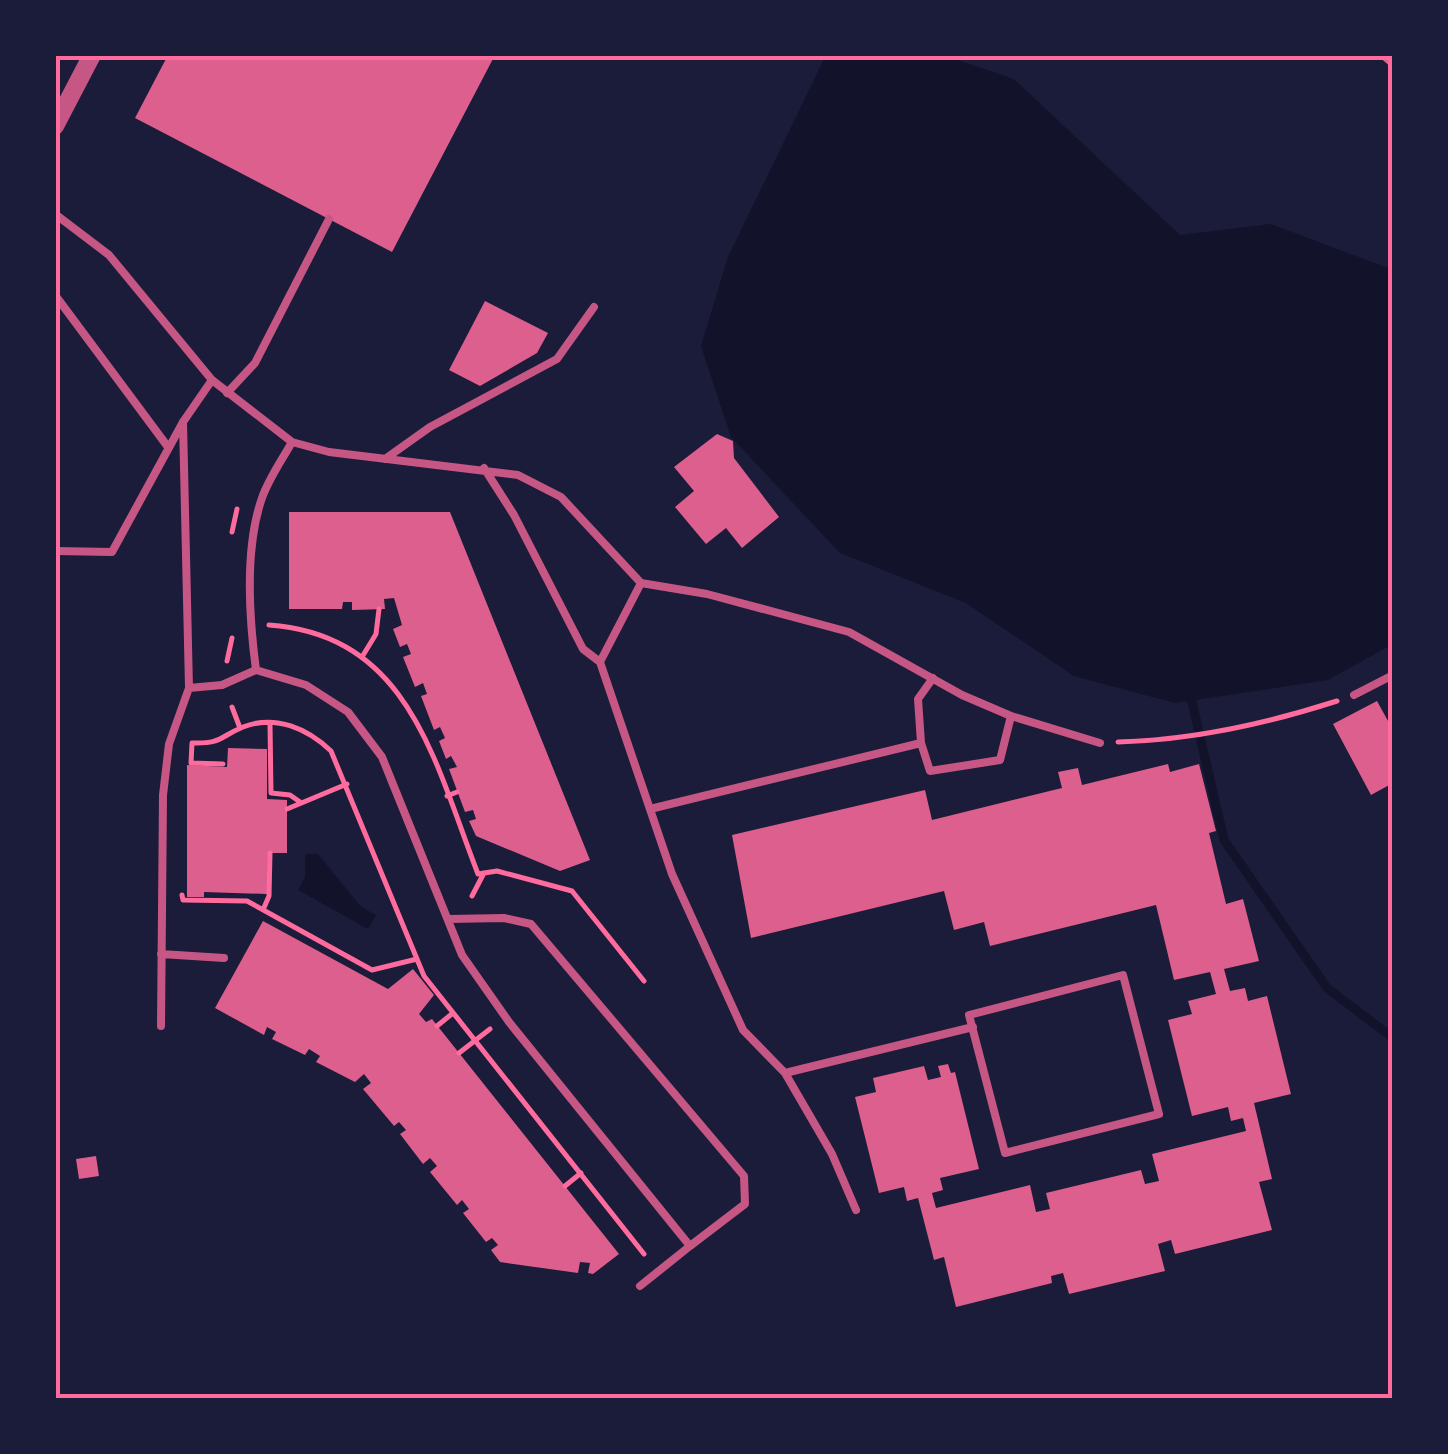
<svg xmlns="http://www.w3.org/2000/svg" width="1448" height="1454" font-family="'Space Grotesk',sans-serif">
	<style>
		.water { fill: #12122b }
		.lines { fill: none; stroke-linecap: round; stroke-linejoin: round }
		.stream { stroke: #12122b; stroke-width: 9 }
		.building { fill: #dd5f8e }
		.path { stroke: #ff6b9d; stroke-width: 5 }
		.service { stroke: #c65784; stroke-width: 8 }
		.tertiary { stroke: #c65784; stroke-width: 18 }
		.neatline { fill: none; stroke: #ff6b9d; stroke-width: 4 }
	</style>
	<rect width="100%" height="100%" fill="#1b1b3a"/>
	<path class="water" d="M826 55H942L1014 79 1180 235 1271 224 1393 270V644L1328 680 1175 703 1074 676 966 603 840 553 731 437 701 346 728 257Z
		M305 854H318L361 907 376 915 368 929 298 890 305 877Z"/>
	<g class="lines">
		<path class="stream" d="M1189 689 1224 840 1327 988 1393 1038"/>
	</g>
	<path class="building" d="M168 55H495L392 252 135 118Z
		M1377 55H1393V69Z
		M485 301 548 333 537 353 480 386 449 370Z
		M717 434 733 441 734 458 779 517 742 548 726 528 706 544 675 507 694 491 674 467Z
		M289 512H450L590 860 560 871 476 836 469 821 476 819 473 810 465 812 449 769 457 767 451 756 446 759 439 741 445 738 440 727 434 730 421 696 427 694 423 683 415 687 403 657 411 654 407 644 400 647 393 629 402 625 394 598 384 599 385 609 352 610V602H343L342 609H289Z
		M1377 701 1393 730V783L1371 795 1333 724Z
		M228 748 267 749V799L287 800V853H268L267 894 204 892V897H187V765L227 767Z
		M1168 764 1170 772 1199 764 1216 831 1209 833 1226 904 1243 899 1259 961 1224 969 1230 991 1245 988 1248 1001 1267 996 1291 1094 1254 1103 1272 1179 1259 1182 1272 1230 1175 1254 1171 1240 1158 1244 1165 1271 1069 1294 1063 1273 1051 1276 1052 1283 956 1307 944 1257 934 1260 918 1198 907 1201 904 1187 879 1193 855 1097 876 1092 873 1078 924 1066 928 1080 941 1077 938 1066 948 1064 951 1073 955 1072 979 1169 940 1178 943 1190 932 1193 936 1208 1030 1185 1036 1212 1050 1209 1046 1193 1141 1170 1145 1184 1159 1181 1152 1154 1246 1131 1243 1118 1231 1121 1228 1107 1192 1116 1168 1020 1192 1014 1188 1001 1216 994 1210 972 1174 980 1156 905 990 946 984 922 954 930 944 891 751 938 732 835 925 790 932 820 1062 788 1058 772 1078 768 1082 785Z
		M263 921 388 989 413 969 434 995 419 1014 426 1022 432 1019 619 1254 593 1274 588 1273 590 1263 580 1262 578 1273 500 1262 491 1250 498 1245 492 1238 486 1242 463 1213 469 1209 462 1200 457 1205 430 1172 437 1166 430 1158 423 1164 400 1134 406 1130 399 1122 394 1126 363 1089 371 1083 364 1074 355 1082 316 1062 320 1056 309 1049 305 1055 272 1039 276 1032 267 1027 264 1035 215 1008Z
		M96 1156 99 1176 79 1179 76 1159Z"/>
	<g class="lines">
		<path class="path" d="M232 532 237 509
			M269 625C410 635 435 764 478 874L497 871 572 891 644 981
			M362 657 376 634 379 609
			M227 661 232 638
			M232 707 240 728
			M270 724 271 793 290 795 300 802
			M1118 742C1194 740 1265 724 1337 701
			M223 764 191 763 192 743C222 744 219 737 243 727 276 714 308 729 331 751L424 976 644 1254
			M447 796 457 792
			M287 809 347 784
			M182 895 183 900 247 901 372 970 417 959
			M472 896 484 873
			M263 910 269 896 270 853
			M437 1026 453 1013
			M459 1053 490 1029
			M565 1186 581 1173"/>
		<path class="service" d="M55 214 109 255 212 380 292 442 329 452 518 475 561 497 641 583 707 594 849 632 962 695 1011 716 1100 743
			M55 295 168 447
			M227 393 255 363 329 219
			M385 459 430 427 557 359 594 307
			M484 468 514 515 583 649 600 662
			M55 551 112 552 183 422 212 380
			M641 583 600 662 672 874 743 1030 785 1073 973 1027
			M256 670 306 685 348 712 382 757 462 955 509 1022 690 1246 745 1204 744 1176 531 924 504 918 448 919
			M933 678 918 699 921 743 930 771 1000 760 1011 716
			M189 688 222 685 256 670C249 617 244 549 262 498 269 478 282 460 292 442
			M1354 695 1393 675
			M650 809 921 743
			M161 954 224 958
			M1123 975 1159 1114 1005 1153 969 1015Z
			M161 1026 163 795 169 744 189 688 183 422
			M785 1073 832 1154 856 1210
			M640 1286 690 1246"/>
		<path class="tertiary" d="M55 126 92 55"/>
	</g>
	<rect width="1448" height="1454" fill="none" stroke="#1b1b3a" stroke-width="115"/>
	<rect x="58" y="58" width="1332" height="1338" class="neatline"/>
</svg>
